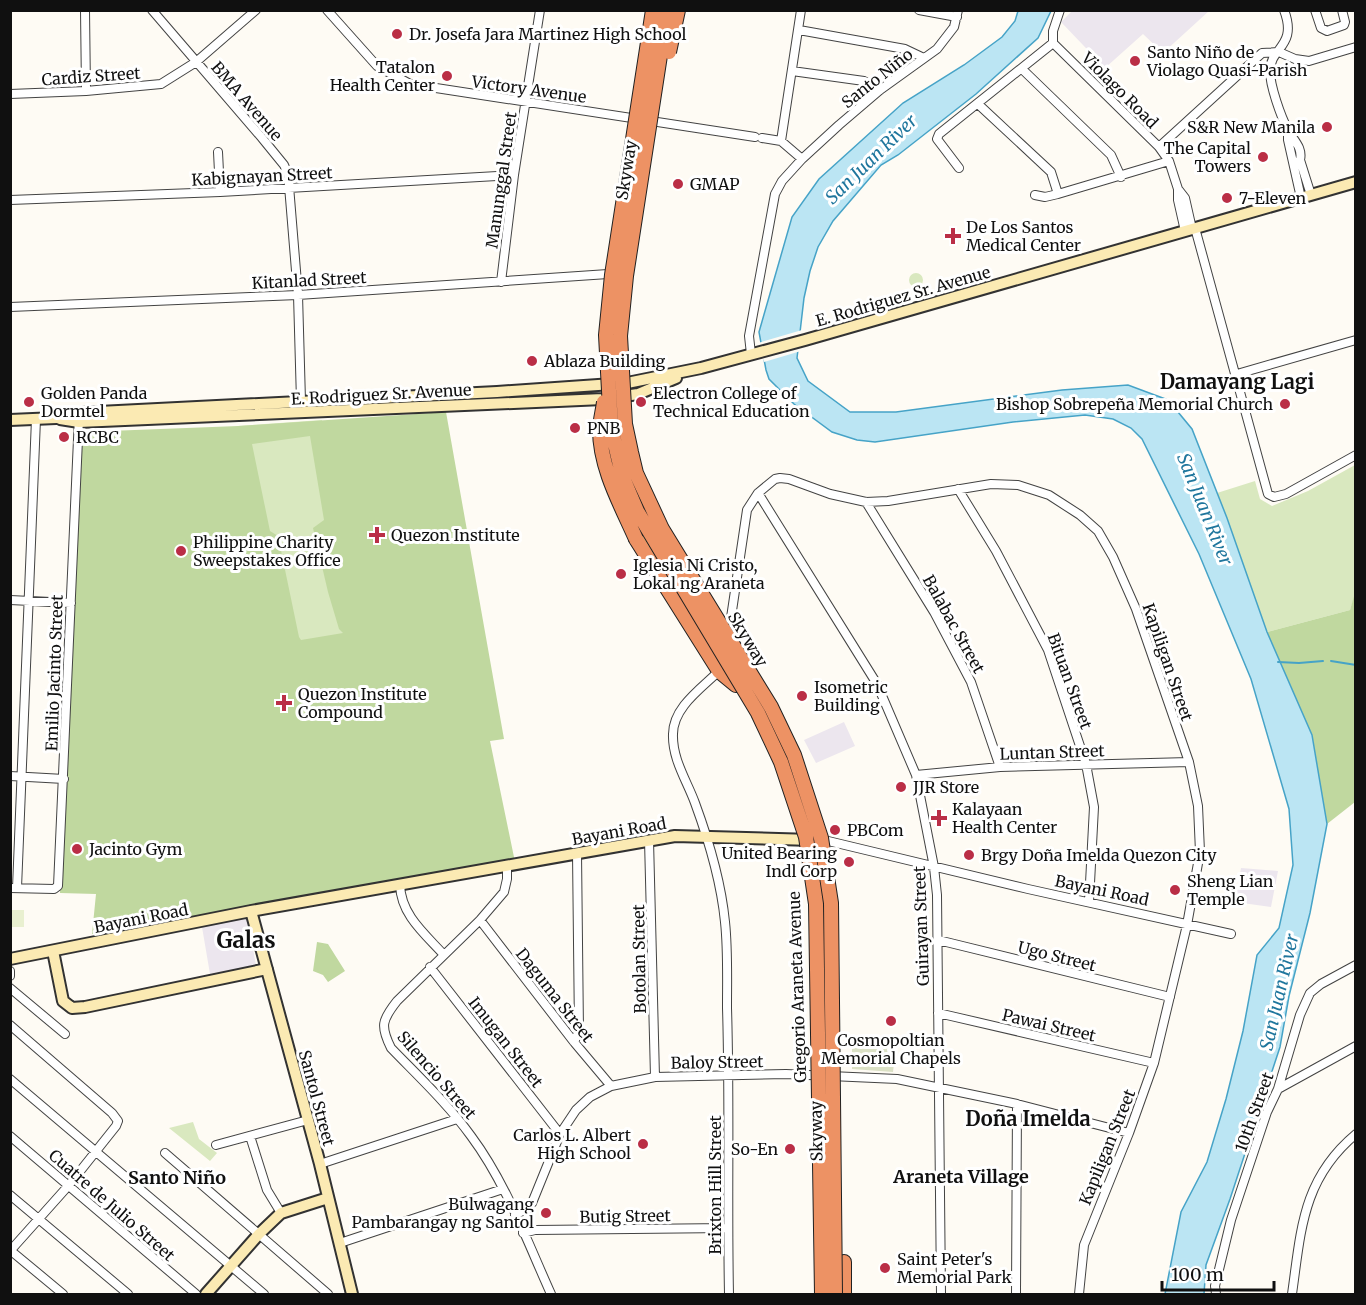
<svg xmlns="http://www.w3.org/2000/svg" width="1366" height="1305" font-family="Merriweather,serif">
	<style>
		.industrial { fill: #ece6ee }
		.green { fill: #d9e8bf }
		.forest { fill: #c0d89f; fill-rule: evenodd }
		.cemetery { fill: #dbe1c5 }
		.pitch { fill: #e9f0d0 }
		.water { fill: #bbe5f3; stroke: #46a3c7; stroke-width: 1.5 }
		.pier { fill: #fefbf4 }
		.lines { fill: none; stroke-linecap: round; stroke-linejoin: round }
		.stream { stroke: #46a3c7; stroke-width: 2 }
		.street-casing { stroke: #434343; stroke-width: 10 }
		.secondary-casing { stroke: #323232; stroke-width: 14 }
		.primary-casing { stroke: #212121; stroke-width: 15 }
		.highway-casing { stroke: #212121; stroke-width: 16 }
		.street { stroke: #fff; stroke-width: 8 }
		.secondary { stroke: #fbeab3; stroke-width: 10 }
		.primary { stroke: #f1c272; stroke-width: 12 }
		.highway { stroke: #ed9264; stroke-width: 14 }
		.highway-bridge-casing { stroke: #212121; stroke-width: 16; stroke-linecap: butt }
		.highway-bridge { stroke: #ed9264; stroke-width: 14 }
		.poi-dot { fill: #ba2e46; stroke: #fff; stroke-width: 2 }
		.labels { text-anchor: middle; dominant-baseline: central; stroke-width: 6; stroke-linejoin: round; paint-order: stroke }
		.poi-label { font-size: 16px; fill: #101010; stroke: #fff; text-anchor: start }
		.street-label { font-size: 16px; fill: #101010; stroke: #fff }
		.water-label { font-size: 18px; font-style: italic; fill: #1f769d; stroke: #fff }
		.neighbourhood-label { font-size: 18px; font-weight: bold; fill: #101010; stroke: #fff }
		.quarter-label { font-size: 20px; font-weight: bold; fill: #101010; stroke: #fff }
		.district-label { font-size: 22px; font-weight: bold; fill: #101010; stroke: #fff }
	</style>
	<rect width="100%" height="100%" fill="#fefbf4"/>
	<path class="industrial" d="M1072 11V10L1209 11 1163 53 1143 34 1105 68 1061 22Z
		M844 722 855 746 816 763 804 740Z
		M1241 868 1278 871 1271 907 1235 902Z
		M247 918 256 965 210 974 202 927Z"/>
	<path class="green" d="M909 280a7 7 0 1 1 14 0a7 7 0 1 1-14 0Z
		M322 420 360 640 282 654 238 426Z
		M1355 465 1356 593 1350 610 1267 632 1217 493 1255 481 1260 499 1272 506 1308 491Z
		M193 1122 199 1139 217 1153 210 1161 169 1128Z"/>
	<path class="forest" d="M446 412 504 739 490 741 515 862 92 934 96 894 60 893 83 432 238 426ZM310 436 324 520 313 528 328 592 339 629 343 633 301 640 299 637 278 536 270 531 252 444Z
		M1355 593V802L1327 824 1312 735 1267 632 1350 610Z
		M317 942 328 944 345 971 328 982 323 975 313 971Z"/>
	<path class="cemetery" d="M852 1042 896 1044 893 1072 852 1069Z"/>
	<path class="pitch" d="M11 910H24V927H11Z"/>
	<path class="water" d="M1018 11H1051L1038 38 976 94 898 155 881 165 833 221 818 247 810 271 804 298 797 358 808 381 850 412H896L1062 390 1128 385 1168 400 1192 429 1227 518 1267 632 1312 735 1327 824 1310 913 1289 996 1280 1047 1230 1199 1206 1265 1204 1294H1165L1181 1212 1207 1162 1226 1099 1243 1031 1257 955 1279 928 1293 865 1289 809 1251 679 1199 554 1142 439 1131 428 1113 419 1085 415 1013 422 875 442 857 440 832 432 794 404 769 379 766 370 759 332 792 217 819 179 903 103 964 65 1002 37 1015 21Z"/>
	<path class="pier" d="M802 330 801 351 764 362 758 343Z"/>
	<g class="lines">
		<path class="stream" d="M1331 661 1356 665
			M1278 662 1299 663 1323 661"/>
		<defs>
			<path id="street" d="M85 10 86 91
				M152 10 262 138 284 165 288 174 298 295 301 401
				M327 10 377 66 410 84 755 137
				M919 10 957 17
				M1060 10 1053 31V43L1159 147 1169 161 1178 189 1185 198 1192 229
				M1284 10C1298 47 1270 47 1270 71 1270 86 1281 117 1288 130 1293 140 1303 147 1300 160L1311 195
				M1315 10 1321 28 1327 31 1344 25 1345 22 1342 10
				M799 30 905 49 924 58
				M1022 69 1111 155 1121 177
				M792 71 864 81 880 90
				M10 94 86 91 161 84 196 62 256 10
				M978 104 1051 172 1058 194
				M1288 131V140L1301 198
				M762 138 781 141 802 159
				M781 141 801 10
				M1159 147 1262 53 1279 52 1295 59 1309 61 1356 47
				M218 152 220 192
				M959 168 937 139 939 134 1053 43
				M1178 189V200L1185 231
				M1035 195 1045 197 1058 194 1169 161
				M10 200 220 192 514 175
				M1195 228 1268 494 1274 497 1286 494 1356 455
				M501 282 514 175 540 10
				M10 307 298 295 608 274
				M751 354 749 336 775 194 782 181 802 159 839 125 880 90 937 49 954 27 958 10
				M1237 374 1356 340
				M958 489 996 551 1048 650 1086 764 1094 807 1089 902
				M758 493 877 684 916 775 934 867 937 895 941 1294
				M866 502 934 612 971 682 1000 767
				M10 600 71 603
				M729 631 747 510 758 493 775 479 780 478 789 479 830 494 866 502 888 501 991 484 1018 485 1049 495 1080 515 1098 531 1113 557 1136 609 1189 762 1198 806 1200 852 1187 925 1154 1063 1129 1133 1084 1245 1079 1294
				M720 670C702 688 673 707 673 734 672 759 687 781 695 803 709 841 721 881 725 922 728 950 727 979 727 1008 730 1104 727 1199 729 1294
				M916 775 1000 767 1189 762
				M10 776 64 779
				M649 840 655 1077
				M824 840 1028 889 1231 934
				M507 866V879L504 892 480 920 397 1001C382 1020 380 1026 391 1048 418 1076 448 1104 471 1136 506 1183 527 1241 551 1294
				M400 885C401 915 425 934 444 955
				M10 888 54 889 58 886 79 417
				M17 888 36 419
				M480 920 574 1042 611 1086
				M938 940 1170 997
				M430 967 560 1134
				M10 971V976
				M10 988 65 1034
				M938 1013 1154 1063
				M10 1025 112 1113 118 1121 116 1126 69 1185 10 1251
				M574 1042 579 1031 577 853
				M10 1079 264 1294
				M1278 1089 1356 1046
				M10 1136 196 1294
				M250 1136 267 1190 281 1213
				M216 1145 308 1120
				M165 1153 328 1294
				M320 1164 457 1119
				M10 1195 128 1294
				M515 1215 528 1208 532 1203 560 1134 576 1110 590 1097 611 1086 655 1077 786 1074 897 1079 1017 1104 1129 1133
				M523 1233 535 1230 728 1228
				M340 1243 503 1189
				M10 1250 63 1294
				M1016 1294 1017 1104
				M1216 1294 1215 1286 1231 1220 1267 1112 1278 1089 1300 1015 1310 993 1321 984 1356 965
				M1292 1294C1301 1231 1302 1179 1356 1134"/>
			<path id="secondary" d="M60 419 79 422 603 399 638 394 676 378
				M10 420 56 418 79 413 497 392 627 383 701 368 805 340 1356 182
				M251 911 320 1164 352 1294
				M53 951 63 1001 72 1008 85 1007 267 969
				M10 959 251 911 675 836 812 840
				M206 1294 259 1234 281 1213 328 1198"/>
			<path id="primary" d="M631 513 643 535 682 598"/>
			<path id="highway" d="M636 539 719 671 736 685
				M844 1262V1294"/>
		</defs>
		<use href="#street" class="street-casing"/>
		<use href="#secondary" class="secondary-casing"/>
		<use href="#primary" class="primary-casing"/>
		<use href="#highway" class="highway-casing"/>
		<use href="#street" class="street"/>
		<use href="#secondary" class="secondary"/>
		<use href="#primary" class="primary"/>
		<use href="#highway" class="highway"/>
		<defs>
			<path id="highway-bridge" d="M653 10 612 275 606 335 611 427 623 478 637 511 758 713 781 762 806 837 816 904 822 1294
				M667 10 626 276 620 336 625 424 631 452 636 473 662 529 771 707 794 755 821 838 831 903 835 1294
				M669 52 678 10
				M604 402C603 411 600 421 600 430 600 468 621 505 636 539"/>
		</defs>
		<use href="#highway-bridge" class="highway-bridge-casing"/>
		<use href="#highway-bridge" class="highway-bridge"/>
	</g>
	<g class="poi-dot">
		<circle cx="397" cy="34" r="6"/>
		<circle cx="1135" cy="61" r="6"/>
		<circle cx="447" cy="76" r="6"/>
		<circle cx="1327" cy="127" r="6"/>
		<circle cx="1263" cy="157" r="6"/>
		<circle cx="678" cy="184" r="6"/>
		<circle cx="1227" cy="198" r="6"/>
		<path d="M950 227h6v6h6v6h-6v6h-6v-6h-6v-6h6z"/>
		<circle cx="532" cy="361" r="6"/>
		<circle cx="29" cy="402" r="6"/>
		<circle cx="641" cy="402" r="6"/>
		<circle cx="1285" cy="404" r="6"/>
		<circle cx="575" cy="428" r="6"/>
		<circle cx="64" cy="437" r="6"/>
		<path d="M374 526h6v6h6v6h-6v6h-6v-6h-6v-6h6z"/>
		<circle cx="181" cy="551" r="6"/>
		<circle cx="621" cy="574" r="6"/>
		<circle cx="802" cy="696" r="6"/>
		<path d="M281 694h6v6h6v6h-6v6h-6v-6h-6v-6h6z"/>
		<circle cx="901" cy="787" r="6"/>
		<path d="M936 809h6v6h6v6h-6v6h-6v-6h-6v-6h6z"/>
		<circle cx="835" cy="830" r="6"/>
		<circle cx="77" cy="849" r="6"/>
		<circle cx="969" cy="855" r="6"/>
		<circle cx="849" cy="862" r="6"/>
		<circle cx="1175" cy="890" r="6"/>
		<circle cx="891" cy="1021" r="6"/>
		<circle cx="643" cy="1144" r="6"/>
		<circle cx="790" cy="1149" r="6"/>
		<circle cx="546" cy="1213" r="6"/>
		<circle cx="885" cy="1268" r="6"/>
	</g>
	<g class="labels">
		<g class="poi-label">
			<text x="409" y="34">Dr. Josefa Jara Martinez High School</text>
			<text x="1147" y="52">Santo Niño de<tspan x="1147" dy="18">Violago Quasi-Parish</tspan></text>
			<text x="435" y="67" text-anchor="end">Tatalon<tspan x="435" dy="18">Health Center</tspan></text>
			<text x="1315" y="127" text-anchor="end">S&amp;R New Manila</text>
			<text x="1251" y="148" text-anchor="end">The Capital<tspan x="1251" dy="18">Towers</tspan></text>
			<text x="690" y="184">GMAP</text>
			<text x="1239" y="198">7-Eleven</text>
			<text x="966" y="227">De Los Santos<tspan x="966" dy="18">Medical Center</tspan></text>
			<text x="544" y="361">Ablaza Building</text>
			<text x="41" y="393">Golden Panda<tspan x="41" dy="18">Dormtel</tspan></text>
			<text x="653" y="393">Electron College of<tspan x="653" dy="18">Technical Education</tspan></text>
			<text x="1273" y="404" text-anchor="end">Bishop Sobrepeña Memorial Church</text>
			<text x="587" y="428">PNB</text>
			<text x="76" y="437">RCBC</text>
			<text x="391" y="535">Quezon Institute</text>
			<text x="193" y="542">Philippine Charity<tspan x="193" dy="18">Sweepstakes Office</tspan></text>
			<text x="633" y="565">Iglesia Ni Cristo,<tspan x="633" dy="18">Lokal ng Araneta</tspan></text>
			<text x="814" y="687">Isometric<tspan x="814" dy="18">Building</tspan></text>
			<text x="298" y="694">Quezon Institute<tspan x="298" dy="18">Compound</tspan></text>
			<text x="913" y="787">JJR Store</text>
			<text x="952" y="809">Kalayaan<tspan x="952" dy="18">Health Center</tspan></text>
			<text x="847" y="830">PBCom</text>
			<text x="89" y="849">Jacinto Gym</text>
			<text x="837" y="853" text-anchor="end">United Bearing<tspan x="837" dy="18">Indl Corp</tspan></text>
			<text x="981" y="855">Brgy Doña Imelda Quezon City</text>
			<text x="1187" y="881">Sheng Lian<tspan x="1187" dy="18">Temple</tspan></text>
			<text x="891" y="1040" text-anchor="middle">Cosmopoltian<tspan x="891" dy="18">Memorial Chapels</tspan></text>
			<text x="631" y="1135" text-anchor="end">Carlos L. Albert<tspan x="631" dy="18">High School</tspan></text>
			<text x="778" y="1149" text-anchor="end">So-En</text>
			<text x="534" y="1204" text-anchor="end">Bulwagang<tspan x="534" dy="18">Pambarangay ng Santol</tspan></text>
			<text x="897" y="1259">Saint Peter's<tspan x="897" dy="18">Memorial Park</tspan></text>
		</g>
		<g class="street-label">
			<text transform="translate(91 76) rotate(-4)">Cardiz Street</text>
			<text transform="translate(877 78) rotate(-38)">Santo Niño</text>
			<text transform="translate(529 89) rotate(8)">Victory Avenue</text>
			<text transform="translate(1120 90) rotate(45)">Violago Road</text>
			<text transform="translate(247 101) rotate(49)">BMA Avenue</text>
			<text transform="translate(626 170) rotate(-81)">Skyway</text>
			<text transform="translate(262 176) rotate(-3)">Kabignayan Street</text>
			<text transform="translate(501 180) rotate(-82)">Manunggal Street</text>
			<text transform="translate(309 280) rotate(-3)">Kitanlad Street</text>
			<text transform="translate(903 296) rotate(-16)">E. Rodriguez Sr. Avenue</text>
			<text transform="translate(381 394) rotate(-3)">E. Rodriguez Sr. Avenue</text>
			<text transform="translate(954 624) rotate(61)">Balabac Street</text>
			<text transform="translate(748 639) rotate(59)">Skyway</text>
			<text transform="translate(1168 662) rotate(71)">Kapiligan Street</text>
			<text transform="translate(54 673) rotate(-88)">Emilio Jacinto Street</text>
			<text transform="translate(1070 681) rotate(70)">Bituan Street</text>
			<text transform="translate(1052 752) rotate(-2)">Luntan Street</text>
			<text transform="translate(619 831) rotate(-10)">Bayani Road</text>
			<text transform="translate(1102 890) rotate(12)">Bayani Road</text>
			<text transform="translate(141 918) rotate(-11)">Bayani Road</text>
			<text transform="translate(921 926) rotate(-92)">Guirayan Street</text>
			<text transform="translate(1057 956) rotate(14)">Ugo Street</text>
			<text transform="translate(639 959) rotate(-91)">Botolan Street</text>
			<text transform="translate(797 987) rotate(-92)">Gregorio Araneta Avenue</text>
			<text transform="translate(555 995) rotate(52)">Daguma Street</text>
			<text transform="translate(1049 1025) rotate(13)">Pawai Street</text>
			<text transform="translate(506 1042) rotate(52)">Imugan Street</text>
			<text transform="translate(717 1062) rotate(-1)">Baloy Street</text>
			<text transform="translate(437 1075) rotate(49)">Silencio Street</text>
			<text transform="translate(317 1098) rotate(75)">Santol Street</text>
			<text transform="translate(1254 1112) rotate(-70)">10th Street</text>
			<text transform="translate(816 1131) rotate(-91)">Skyway</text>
			<text transform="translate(1107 1147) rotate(-68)">Kapiligan Street</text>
			<text transform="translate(715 1185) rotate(-90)">Brixton Hill Street</text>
			<text transform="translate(112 1205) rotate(41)">Cuatre de Julio Street</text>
			<text transform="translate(625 1216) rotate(-1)">Butig Street</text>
		</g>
		<g class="water-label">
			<text transform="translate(871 159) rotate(-44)">San Juan River</text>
			<text transform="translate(1205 509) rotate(68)">San Juan River</text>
			<text transform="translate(1279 992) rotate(-77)">San Juan River</text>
		</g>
		<g class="neighbourhood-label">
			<text x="961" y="1176">Araneta Village</text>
			<text x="177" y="1177">Santo Niño</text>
		</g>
		<g class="quarter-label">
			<text x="1237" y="381">Damayang Lagi</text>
			<text x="1028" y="1118">Doña Imelda</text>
		</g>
		<g class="district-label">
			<text x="246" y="940">Galas</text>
		</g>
	</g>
	<rect width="1366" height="1305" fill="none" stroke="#101010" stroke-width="24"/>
	<path d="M1162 1281v9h112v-9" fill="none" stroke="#101010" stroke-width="3"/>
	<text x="1171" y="1281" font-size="18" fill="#101010" stroke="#ffffff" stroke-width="4.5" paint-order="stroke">100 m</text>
</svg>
